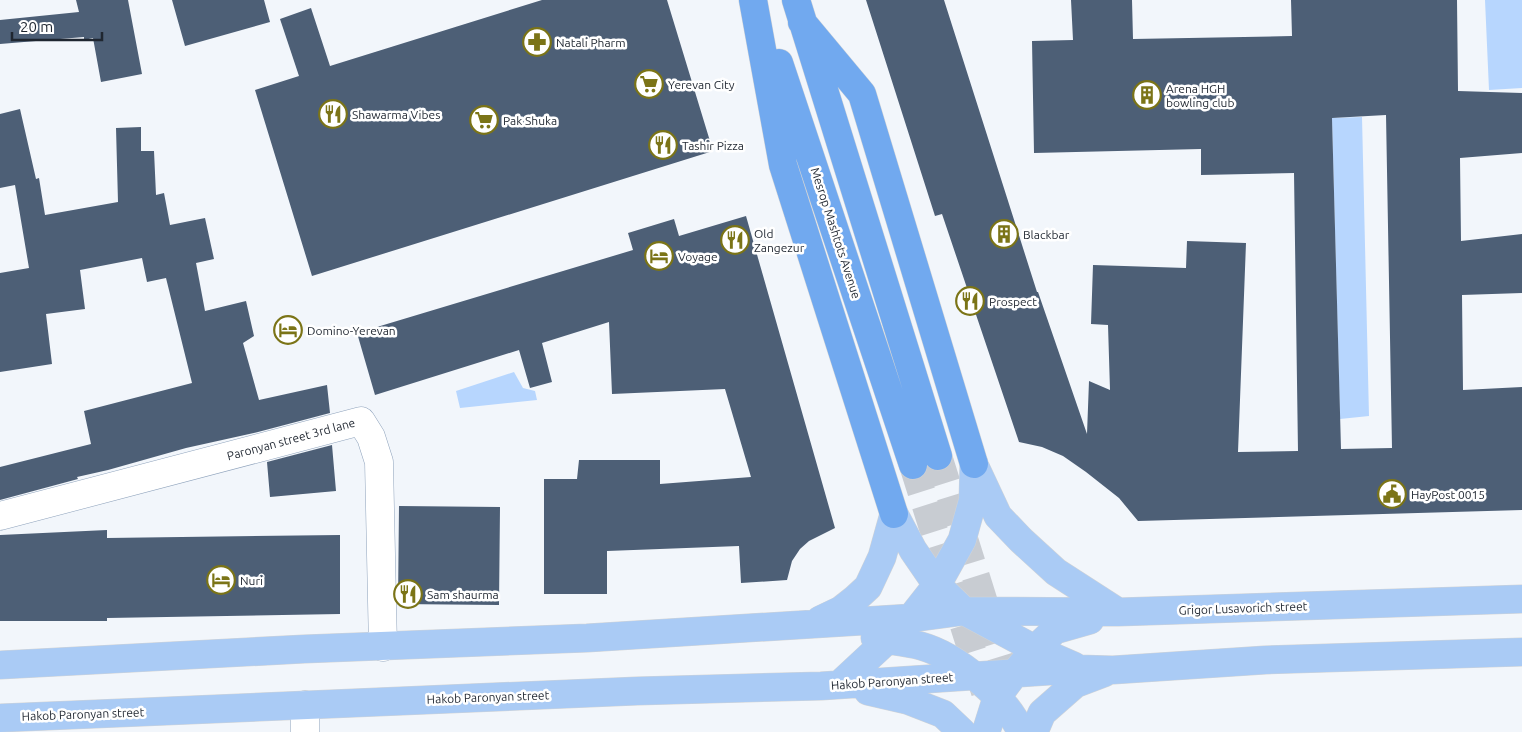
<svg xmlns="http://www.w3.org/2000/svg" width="1522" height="732" font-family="Ubuntu,sans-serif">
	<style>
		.green { fill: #b7d6fe }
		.building { fill: #4d5f76; fill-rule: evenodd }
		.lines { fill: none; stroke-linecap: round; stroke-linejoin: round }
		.highway-tunnel { stroke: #c8ccd2; stroke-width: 28; stroke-dasharray: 28 14; stroke-linecap: butt }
		.minor-casing { stroke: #8fa3bc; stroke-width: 29 }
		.major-casing { stroke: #d2d4d6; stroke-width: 29 }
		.highway-casing { stroke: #d2d4d6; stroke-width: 29 }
		.minor { stroke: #fff; stroke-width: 28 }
		.major { stroke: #aacbf5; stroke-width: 28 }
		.highway { stroke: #71a9ef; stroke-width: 28 }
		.labels { text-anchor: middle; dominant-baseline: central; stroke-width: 5; stroke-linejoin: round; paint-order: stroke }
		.poi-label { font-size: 12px; fill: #1f2630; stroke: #fff; text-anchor: start }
		.street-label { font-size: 12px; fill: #1f2630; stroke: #fff }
	</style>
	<rect width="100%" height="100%" fill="#f2f6fb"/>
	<path class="green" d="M1485 0H1522V88L1489 90Z
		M1362 117 1369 416 1340 419 1332 118Z
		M514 372 523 388 535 391 537 400 460 408 456 391Z"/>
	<path class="building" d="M76 0H128L142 74 101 82 93 38 84 40V37L0 44V20L79 12Z
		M172 0H264L270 22 185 46Z
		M542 0H667L713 151 312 276 255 90 299 76 280 19 311 8 330 66Z
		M866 0H944L1037 292H1038L1087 434 1089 381 1110 390 1108 325 1091 324 1093 265 1186 268 1187 241 1246 243 1238 452 1298 451 1294 173 1201 175V149L1034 153 1032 41 1073 40 1071 0H1132L1133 39 1292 36 1291 0H1457L1458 91 1522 93V153L1460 158 1461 241 1522 234V293L1462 295 1463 390 1522 387V510L1138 521 1119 498 1086 472 1063 456 1042 447 1019 442 942 214 935 216ZM1386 115 1392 448 1341 449 1332 118Z
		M20 109 36 179 39 178 45 215 118 202 116 128 141 127V151H154L156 195 164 193 170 225 205 218 214 259 196 263 205 311 246 301 254 336 243 343 259 400 327 385 330 413 258 432 186 448 108 470 77 477 78 479 0 500V467L91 444 84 411 192 383 166 278 147 282 142 258 80 270 85 309 46 314 52 364 0 372V273L29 268 15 185 0 188V114Z
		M746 216 835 528 809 541 800 549 792 561 787 580 741 583 739 546 607 551V594H544V479H577L579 460H660V484L751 477 725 389 612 394 609 322 542 343 552 382 530 388 519 350 375 395 357 333 633 250 628 233 674 219 679 236Z
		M332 445 336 491 270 497 267 462Z
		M399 506 500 507 499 605 398 604Z
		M107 530V538L340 535V614L107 618V621H0V535Z"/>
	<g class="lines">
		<path class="highway-tunnel" d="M938 456 1013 695
			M913 465 986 695"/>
		<defs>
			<path id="minor" d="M0 516 361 421 371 437 379 462 383 647
				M305 705V732"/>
			<path id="major" d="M976 469 998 516 1021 540 1056 572 1118 612
				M894 514 913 550 937 585 964 611 1035 649 1074 666
				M820 620 841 610 855 599 868 587 882 557 894 514
				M875 638C890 641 906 642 921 646 957 656 1006 697 1021 732
				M0 665 304 649 587 638 911 618 964 611 1118 612 1522 599
				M840 684 911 618 937 585 962 540 973 500 974 464
				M868 691 907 700 943 714 962 732
				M0 718 637 691 821 686 1079 669 1113 670 1265 660 1522 652
				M986 732 997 697 1015 673 1035 649 1055 630 1090 620
				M1034 732 1042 713 1075 684 1104 673"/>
			<path id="highway" d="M753 0 783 165 894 514
				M796 0 938 456
				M802 22 862 94 974 464
				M779 63 913 465"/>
		</defs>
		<use href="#minor" class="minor-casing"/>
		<use href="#major" class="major-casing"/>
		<use href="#highway" class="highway-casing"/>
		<use href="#minor" class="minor"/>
		<use href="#major" class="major"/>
		<use href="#highway" class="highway"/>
	</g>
	<defs>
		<symbol id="pharmacy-ring" viewBox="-11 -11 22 22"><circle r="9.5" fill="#fff" stroke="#7b7417" stroke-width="1.5"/><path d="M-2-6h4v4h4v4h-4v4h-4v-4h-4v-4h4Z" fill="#7b7417"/></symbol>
		<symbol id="supermarket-ring" viewBox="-11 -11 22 22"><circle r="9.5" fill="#fff" stroke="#7b7417" stroke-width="1.5"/><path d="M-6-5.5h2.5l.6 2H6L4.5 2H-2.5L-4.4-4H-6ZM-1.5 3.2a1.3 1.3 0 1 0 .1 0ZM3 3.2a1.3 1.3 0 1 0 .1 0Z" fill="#7b7417"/></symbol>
		<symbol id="building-ring" viewBox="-11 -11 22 22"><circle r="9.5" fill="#fff" stroke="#7b7417" stroke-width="1.5"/><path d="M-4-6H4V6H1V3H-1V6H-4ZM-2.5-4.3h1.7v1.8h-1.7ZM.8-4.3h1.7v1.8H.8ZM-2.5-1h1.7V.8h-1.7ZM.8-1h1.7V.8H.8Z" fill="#7b7417"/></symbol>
		<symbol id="restaurant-ring" viewBox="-11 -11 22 22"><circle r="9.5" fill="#fff" stroke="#7b7417" stroke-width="1.5"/><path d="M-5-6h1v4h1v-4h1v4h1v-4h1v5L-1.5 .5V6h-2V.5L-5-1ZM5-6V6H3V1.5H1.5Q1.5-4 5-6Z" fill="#7b7417"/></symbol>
		<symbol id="hotel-ring" viewBox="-11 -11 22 22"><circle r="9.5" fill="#fff" stroke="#7b7417" stroke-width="1.5"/><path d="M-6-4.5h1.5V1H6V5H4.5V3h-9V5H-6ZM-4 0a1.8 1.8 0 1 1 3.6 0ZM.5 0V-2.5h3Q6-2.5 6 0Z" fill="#7b7417"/></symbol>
		<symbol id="civic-ring" viewBox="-11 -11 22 22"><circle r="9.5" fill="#fff" stroke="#7b7417" stroke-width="1.5"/><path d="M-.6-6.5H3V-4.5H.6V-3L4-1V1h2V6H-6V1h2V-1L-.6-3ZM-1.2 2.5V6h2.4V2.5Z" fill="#7b7417"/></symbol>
	</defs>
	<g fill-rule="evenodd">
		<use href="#pharmacy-ring" x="521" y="26" width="32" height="32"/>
		<use href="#supermarket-ring" x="633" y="68" width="32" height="32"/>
		<use href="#building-ring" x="1131" y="79" width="32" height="32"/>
		<use href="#restaurant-ring" x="317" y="98" width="32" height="32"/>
		<use href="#supermarket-ring" x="468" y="104" width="32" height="32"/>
		<use href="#restaurant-ring" x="647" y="129" width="32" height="32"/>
		<use href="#building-ring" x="988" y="218" width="32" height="32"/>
		<use href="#restaurant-ring" x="719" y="224" width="32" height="32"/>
		<use href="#hotel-ring" x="643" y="240" width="32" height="32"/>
		<use href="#restaurant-ring" x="954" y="285" width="32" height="32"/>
		<use href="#hotel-ring" x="272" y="314" width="32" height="32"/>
		<use href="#civic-ring" x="1376" y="478" width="32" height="32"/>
		<use href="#hotel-ring" x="205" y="564" width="32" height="32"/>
		<use href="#restaurant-ring" x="392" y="578" width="32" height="32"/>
	</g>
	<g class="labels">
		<g class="poi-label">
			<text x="556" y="42">Natali Pharm</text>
			<text x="668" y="84">Yerevan City</text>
			<text x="1166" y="88">Arena HGH<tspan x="1166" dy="14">bowling club</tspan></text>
			<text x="352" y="114">Shawarma Vibes</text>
			<text x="503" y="120">Pak Shuka</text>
			<text x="682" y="145">Tashir Pizza</text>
			<text x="754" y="233">Old<tspan x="754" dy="14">Zangezur</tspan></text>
			<text x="1023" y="234">Blackbar</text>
			<text x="678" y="256">Voyage</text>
			<text x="989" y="301">Prospect</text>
			<text x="307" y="330">Domino-Yerevan</text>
			<text x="1411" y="494">HayPost 0015</text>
			<text x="240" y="580">Nuri</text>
			<text x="427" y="594">Sam shaurma</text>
		</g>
		<g class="street-label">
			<text transform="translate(836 233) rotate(72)">Mesrop Mashtots Avenue</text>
			<text transform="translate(291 439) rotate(-15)">Paronyan street 3rd lane</text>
			<text transform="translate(1243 608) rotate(-2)">Grigor Lusavorich street</text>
			<text transform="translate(892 681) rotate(-4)">Hakob Paronyan street</text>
			<text transform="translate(488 697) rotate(-2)">Hakob Paronyan street</text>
			<text transform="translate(83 714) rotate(-2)">Hakob Paronyan street</text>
		</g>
	</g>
	<path d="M12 32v8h90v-8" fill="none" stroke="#1f2630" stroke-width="2.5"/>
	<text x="20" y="32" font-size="15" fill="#1f2630" stroke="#ffffff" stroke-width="4" paint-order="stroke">20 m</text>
</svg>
